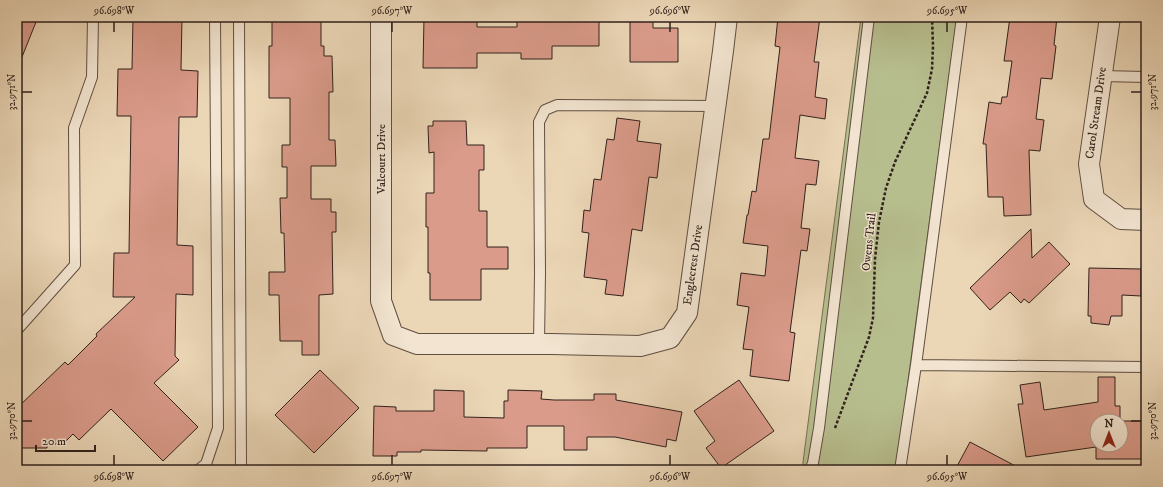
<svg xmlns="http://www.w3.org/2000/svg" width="1163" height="487" font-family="'IM FELL DW Pica',serif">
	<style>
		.green { fill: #b7be8e; stroke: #747055 }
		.building { fill: #da9b8a; stroke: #31221c; fill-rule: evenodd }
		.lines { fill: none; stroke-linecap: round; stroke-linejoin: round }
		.service-casing { stroke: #604f42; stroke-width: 12 }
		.minor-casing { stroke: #604f42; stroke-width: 22 }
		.path { stroke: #31221c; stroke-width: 2.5; stroke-dasharray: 3 2; stroke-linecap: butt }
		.service { stroke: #f2e4d0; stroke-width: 10 }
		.minor { stroke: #f2e4d0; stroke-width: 20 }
		.ticks { fill: none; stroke: #31221c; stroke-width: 1.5 }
		.labels { text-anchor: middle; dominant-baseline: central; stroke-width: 3; stroke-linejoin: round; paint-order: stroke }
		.street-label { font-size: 12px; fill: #31221c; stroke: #f2e4d0 }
		.neatline { fill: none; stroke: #31221c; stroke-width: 1.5 }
		.ticks-label { font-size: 10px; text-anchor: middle; fill: #31221c }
	</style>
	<rect width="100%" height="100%" fill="#ebd6b6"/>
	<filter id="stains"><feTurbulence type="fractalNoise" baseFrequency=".005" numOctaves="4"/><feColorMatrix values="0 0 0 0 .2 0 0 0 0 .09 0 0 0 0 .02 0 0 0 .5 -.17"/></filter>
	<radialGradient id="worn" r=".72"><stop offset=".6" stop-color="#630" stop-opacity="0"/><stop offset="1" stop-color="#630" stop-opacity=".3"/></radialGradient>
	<path class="green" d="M861 17H957L896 470H803V462Z"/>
	<path class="building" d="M17 17H38L18 67H17Z
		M133 17H182L181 70 198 71 197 117H179L177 245 193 246V295L176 294 175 356 179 360 154 383 198 427 163 461 111 409 79 440 73 434 63 444H47V448H17V408L65 362 68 365 97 336 96 334 135 297H113L114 253H129L131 116H117L118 69H132Z
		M272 17H321V46H324V56H332L333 92H329V140H335L336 166H311V199H331V212H336V232H332L333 294 319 295V355H302V341H280L279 295H269V272H285L284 233H281L280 198H287V167H282V145H290V98H269V46H272Z
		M424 17H477V27H517V17H599V46H552V59H521V53H477V68H423Z
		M630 17H653V28H678V62H630Z
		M778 17H820L814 62H819L815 97 827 99 825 119 800 115 795 158 819 161 816 185 806 184 801 228 810 229 807 251 801 250 790 332 795 333 789 381 750 376 753 350 743 349 749 307 737 305 741 273 765 276 768 246 743 243 747 215H748L752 191 756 192 763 139H769L780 47 775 46Z
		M1010 17H1057L1054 45 1056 46 1052 79 1041 78 1036 119 1044 120 1040 151 1029 150 1031 215 1004 216 1003 197H988L986 144H983L989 102 1001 104 1002 97H1007L1012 61H1004Z
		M617 118 640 121 637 141 661 144 657 178 649 177 642 231 632 229 623 296 605 294 607 280 584 277 589 233 582 232 584 210 590 211 594 179 601 180 607 139 614 140Z
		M433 121H466L467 145H484V170H479V211H487V247H508V269H481V300H430V273H428V227H426V193H434V152L429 153 428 126H433Z
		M1031 229 1032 258 1049 242 1070 264 1029 303 1024 299 1021 303 1010 292 990 310 970 288Z
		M1089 268 1141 269V296L1122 295V316H1111L1109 325 1091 323V316H1088Z
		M320 370 359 408 314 453 275 415Z
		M1098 377H1115V406H1120V421H1146V459H1096V447L1026 457 1018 404H1023L1020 385 1040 382 1044 410 1098 402ZM1097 421H1121V445H1097Z
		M739 380 774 431 721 468 706 448 715 441 694 411Z
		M434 390 464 391V417L504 418V401H508V390L542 391 541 399 554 400H594V394H616V400L682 412 676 441 667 439 666 447 615 437H587V450H564V426H527V448H487V451L421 450V452H397V456H373L374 406 396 407V411H434Z
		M970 442 1023 470H955Z"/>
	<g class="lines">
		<defs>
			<path id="service" d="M239 17 241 470
				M1101 76 1146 77
				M17 330 75 265 74 128 92 77 93 17
				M539 344 540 273 539 122 545 110 557 105 716 106
				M916 365 1146 367
				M198 470 206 464 218 428 215 17
				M810 470 813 463 819 428 869 17
				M900 470 916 365 962 17"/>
			<path id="minor" d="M381 17V301L393 335 417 344H551L640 346 670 338 687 313 723 51 727 17
				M1110 17 1089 164 1094 199 1121 219 1146 220"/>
		</defs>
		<use href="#service" class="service-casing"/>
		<use href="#minor" class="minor-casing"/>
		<path class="path" d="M835 428 869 337 873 318 875 259 879 222 886 188 895 162 927 93 932 69 933 46 932 17"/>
		<use href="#service" class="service"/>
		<use href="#minor" class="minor"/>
	</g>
	<path class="ticks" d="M114 22V32M392 22V32M670 22V32M947 22V32M22 92H32M1131 92H1141M22 421H32M1131 421H1141M114 455V465M392 455V465M670 455V465M947 455V465"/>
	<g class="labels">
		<g class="street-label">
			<text transform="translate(1096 113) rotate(-82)">Carol Stream Drive</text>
			<text transform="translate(381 159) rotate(-90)">Valcourt Drive</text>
			<text transform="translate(869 242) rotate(-84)">Owens Trail</text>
			<text transform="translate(693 265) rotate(-82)">Englecrest Drive</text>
		</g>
	</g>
	<rect width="1163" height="487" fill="none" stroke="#ebd6b6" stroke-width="44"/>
	<g transform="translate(1109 433)"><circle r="19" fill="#f2e4d0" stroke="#a59688"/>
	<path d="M0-3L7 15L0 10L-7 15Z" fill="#8f2418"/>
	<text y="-6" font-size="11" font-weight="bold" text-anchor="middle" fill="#31221c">N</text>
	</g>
	<path d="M36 445v6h59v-6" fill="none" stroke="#31221c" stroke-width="2"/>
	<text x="42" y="445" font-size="12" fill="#31221c" stroke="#f2e4d0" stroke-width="3" paint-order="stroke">20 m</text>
	<rect x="22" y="22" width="1119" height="443" class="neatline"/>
	<g class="ticks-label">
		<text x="114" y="14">96.698°W</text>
		<text x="392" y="14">96.697°W</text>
		<text x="670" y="14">96.696°W</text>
		<text x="947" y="14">96.695°W</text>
		<text transform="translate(11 92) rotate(-90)" y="4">32.971°N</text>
		<text transform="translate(1152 92) rotate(-90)" y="4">32.971°N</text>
		<text transform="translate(11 421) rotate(-90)" y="4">32.970°N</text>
		<text transform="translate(1152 421) rotate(-90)" y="4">32.970°N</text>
		<text x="114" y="480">96.698°W</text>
		<text x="392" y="480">96.697°W</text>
		<text x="670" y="480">96.696°W</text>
		<text x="947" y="480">96.695°W</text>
	</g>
	<rect width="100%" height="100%" filter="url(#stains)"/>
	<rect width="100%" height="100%" fill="url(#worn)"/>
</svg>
